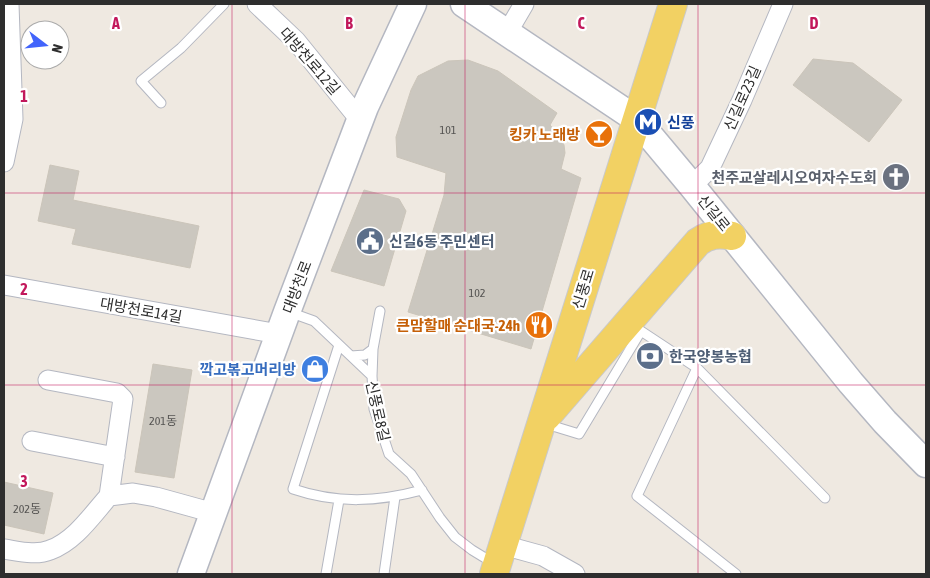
<svg xmlns="http://www.w3.org/2000/svg" width="930" height="578" font-family="'Asap Condensed','Noto Sans KR',sans-serif">
	<style>
		.building { fill: #cbc7bf; stroke: #cbc5ba }
		.lines { fill: none; stroke-linecap: round; stroke-linejoin: round }
		.lane-casing { stroke: #b4b7c1; stroke-width: 11 }
		.street-casing { stroke: #b4b7c1; stroke-width: 21 }
		.secondary-casing { stroke: #b4b7c1; stroke-width: 29 }
		.primary-casing { stroke: #c9c9c9; stroke-width: 30 }
		.lane { stroke: #fff; stroke-width: 9 }
		.street { stroke: #fff; stroke-width: 19 }
		.secondary { stroke: #fff; stroke-width: 26 }
		.primary { stroke: #f2d163; stroke-width: 28 }
		.grid { fill: none; stroke: #c2185b; stroke-width: 1; stroke-opacity: 0.55 }
		.labels { text-anchor: middle; dominant-baseline: central; stroke-width: 4.5; stroke-linejoin: round; paint-order: stroke }
		.number-label { font-size: 12px; fill: #555452 }
		.street-label { font-size: 15px; fill: #2e2e2e; stroke: #fff }
		.transit-label { font-size: 15px; font-weight: bold; fill: #164399; stroke: #fff; text-anchor: start }
		.food-label { font-size: 15px; font-weight: bold; fill: #c56008; stroke: #fff; text-anchor: end }
		.worship-label { font-size: 15px; font-weight: bold; fill: #5b616d; stroke: #fff; text-anchor: end }
		.service-label { font-size: 15px; font-weight: bold; fill: #4e5e75; stroke: #fff; text-anchor: start }
		.shop-label { font-size: 15px; font-weight: bold; fill: #366cbe; stroke: #fff; text-anchor: end }
		.grid-label { font-size: 16px; text-anchor: middle; font-weight: bold; fill: #c2185b; stroke: #fff; stroke-width: 4.5; stroke-linejoin: round; paint-order: stroke }
	</style>
	<rect width="100%" height="100%" fill="#efe9e1"/>
	<path class="building" d="M813 59 853 63 902 100 869 142 793 85Z
		M468 60 498 71 557 113 550 125 561 138 564 145 565 153 561 169 581 178 531 349 408 312 444 195 446 173 397 157 396 137 411 90 418 76 448 61Z
		M50 165 79 171 73 200 199 226 190 268 72 244 76 229 38 221Z
		M364 190 399 199 406 211 384 286 331 271Z
		M153 364 192 370 174 478 135 472Z
		M4 482 53 493 44 534 4 525Z"/>
	<g class="lines">
		<defs>
			<path id="lane" d="M161 103 141 81 181 48 224 4
				M289 312 314 321 372 376 374 409 389 454 411 474 440 518 455 537 472 550 495 564
				M339 345 293 489C337 504 378 502 422 490
				M351 356 365 355 373 349
				M372 376 373 349 380 311
				M543 423 579 434 641 331 697 368
				M326 574 339 500
				M384 574 395 497
				M736 574 637 496 697 368 825 498"/>
			<path id="street" d="M257 4 296 41 360 120
				M507 33 524 4
				M4 162 13 119 9 4
				M692 186 710 168 742 100 783 4
				M4 285 279 334
				M48 380 117 393 123 399 109 496
				M32 441 115 457
				M503 545 543 556 575 574
				M4 549C18 551 36 556 50 550 75 541 92 515 109 496L133 493 156 497 214 513"/>
			<path id="secondary" d="M464 4 636 119 692 186 851 383 885 422 926 464
				M191 574 287 312 365 107 413 4"/>
			<path id="primary" d="M547 416 698 242C709 234 719 233 732 236
				M494 574 673 4"/>
		</defs>
		<use href="#lane" class="lane-casing"/>
		<use href="#street" class="street-casing"/>
		<use href="#secondary" class="secondary-casing"/>
		<use href="#primary" class="primary-casing"/>
		<use href="#lane" class="lane"/>
		<use href="#street" class="street"/>
		<use href="#secondary" class="secondary"/>
		<use href="#primary" class="primary"/>
	</g>
	<path class="grid" d="M232 4V574M465 4V574M698 4V574M4 193H926M4 385H926"/>
	<defs>
		<symbol id="metro-disc" viewBox="-11 -11 22 22"><circle r="9.5" fill="#1a4fb4" stroke="#fff"/><path d="M-5.5 5V-5H-3L0 0L3-5H5.5V5H3V-.5L0 4L-3-.5V5Z" fill="#fff"/></symbol>
		<symbol id="bar-disc" viewBox="-11 -11 22 22"><circle r="9.5" fill="#e8710a" stroke="#fff"/><path d="M-6-5H6L.8 .8V4.5H3.5V6h-7V4.5H-.8V.8Z" fill="#fff"/></symbol>
		<symbol id="church-disc" viewBox="-11 -11 22 22"><circle r="9.5" fill="#6b7280" stroke="#fff"/><path d="M-1.2-6h2.4v3.5h3.3v2.4h-3.3V6h-2.4V-.1h-3.3v-2.4h3.3Z" fill="#fff"/></symbol>
		<symbol id="civic-disc" viewBox="-11 -11 22 22"><circle r="9.5" fill="#5c6f8a" stroke="#fff"/><path d="M-.6-6.5H3V-4.5H.6V-3L4-1V1h2V6H-6V1h2V-1L-.6-3ZM-1.2 2.5V6h2.4V2.5Z" fill="#fff"/></symbol>
		<symbol id="restaurant-disc" viewBox="-11 -11 22 22"><circle r="9.5" fill="#e8710a" stroke="#fff"/><path d="M-5-6h1v4h1v-4h1v4h1v-4h1v5L-1.5 .5V6h-2V.5L-5-1ZM5-6V6H3V1.5H1.5Q1.5-4 5-6Z" fill="#fff"/></symbol>
		<symbol id="bank-disc" viewBox="-11 -11 22 22"><circle r="9.5" fill="#5c6f8a" stroke="#fff"/><path d="M-6-4H6V4H-6ZM0-2.3a2.3 2.3 0 1 0 0 4.6a2.3 2.3 0 1 0 0-4.6Z" fill="#fff"/></symbol>
		<symbol id="shop-disc" viewBox="-11 -11 22 22"><circle r="9.5" fill="#3f7fe0" stroke="#fff"/><path d="M-5-2.5h2.3a2.7 3.5 0 0 1 5.4 0H5L5.5 6h-11ZM-1.5-2.5h3a1.5 2.3 0 0 0-3 0Z" fill="#fff"/></symbol>
	</defs>
	<g fill-rule="evenodd">
		<use href="#metro-disc" x="632" y="106" width="32" height="32"/>
		<use href="#bar-disc" x="583" y="118" width="32" height="32"/>
		<use href="#church-disc" x="880" y="161" width="32" height="32"/>
		<use href="#civic-disc" x="354" y="225" width="32" height="32"/>
		<use href="#restaurant-disc" x="523" y="309" width="32" height="32"/>
		<use href="#bank-disc" x="634" y="340" width="32" height="32"/>
		<use href="#shop-disc" x="299" y="353" width="32" height="32"/>
	</g>
	<g class="labels">
		<g class="number-label">
			<text x="448" y="130">101</text>
			<text x="477" y="293">102</text>
			<text x="163" y="421">201동</text>
			<text x="27" y="509">202동</text>
		</g>
		<g class="street-label">
			<text transform="translate(310 61) rotate(49)">대방천로12길</text>
			<text transform="translate(742 98) rotate(-66)">신길로23길</text>
			<text transform="translate(714 213) rotate(51)">신길로</text>
			<text transform="translate(297 287) rotate(-69)">대방천로</text>
			<text transform="translate(583 289) rotate(-73)">신풍로</text>
			<text transform="translate(141 310) rotate(10)">대방천로14길</text>
			<text transform="translate(378 411) rotate(77)">신풍로8길</text>
		</g>
		<g class="transit-label">
			<text x="667" y="122">신풍</text>
		</g>
		<g class="food-label">
			<text x="580" y="134">킹카 노래방</text>
			<text x="520" y="325">큰맘할매 순대국-24h</text>
		</g>
		<g class="worship-label">
			<text x="877" y="177">천주교살레시오여자수도회</text>
		</g>
		<g class="service-label">
			<text x="389" y="241">신길6동 주민센터</text>
			<text x="669" y="356">한국양봉농협</text>
		</g>
		<g class="shop-label">
			<text x="296" y="369">깍고볶고머리방</text>
		</g>
	</g>
	<g class="grid-label">
		<text x="116" y="29">A</text>
		<text x="349" y="29">B</text>
		<text x="581" y="29">C</text>
		<text x="814" y="29">D</text>
		<text x="24" y="102">1</text>
		<text x="24" y="295">2</text>
		<text x="24" y="487">3</text>
	</g>
	<rect width="930" height="578" fill="none" stroke="#2e2e2e" stroke-width="10"/>
	<g transform="translate(45 45) rotate(106)"><circle r="24" fill="#ffffff" stroke="#ababab"/>
	<path d="M0-4L9 19L0 12L-9 19Z" fill="#4264fb"/>
	<text y="-8" font-size="14" font-weight="bold" text-anchor="middle" fill="#2e2e2e">N</text>
	</g>
</svg>
